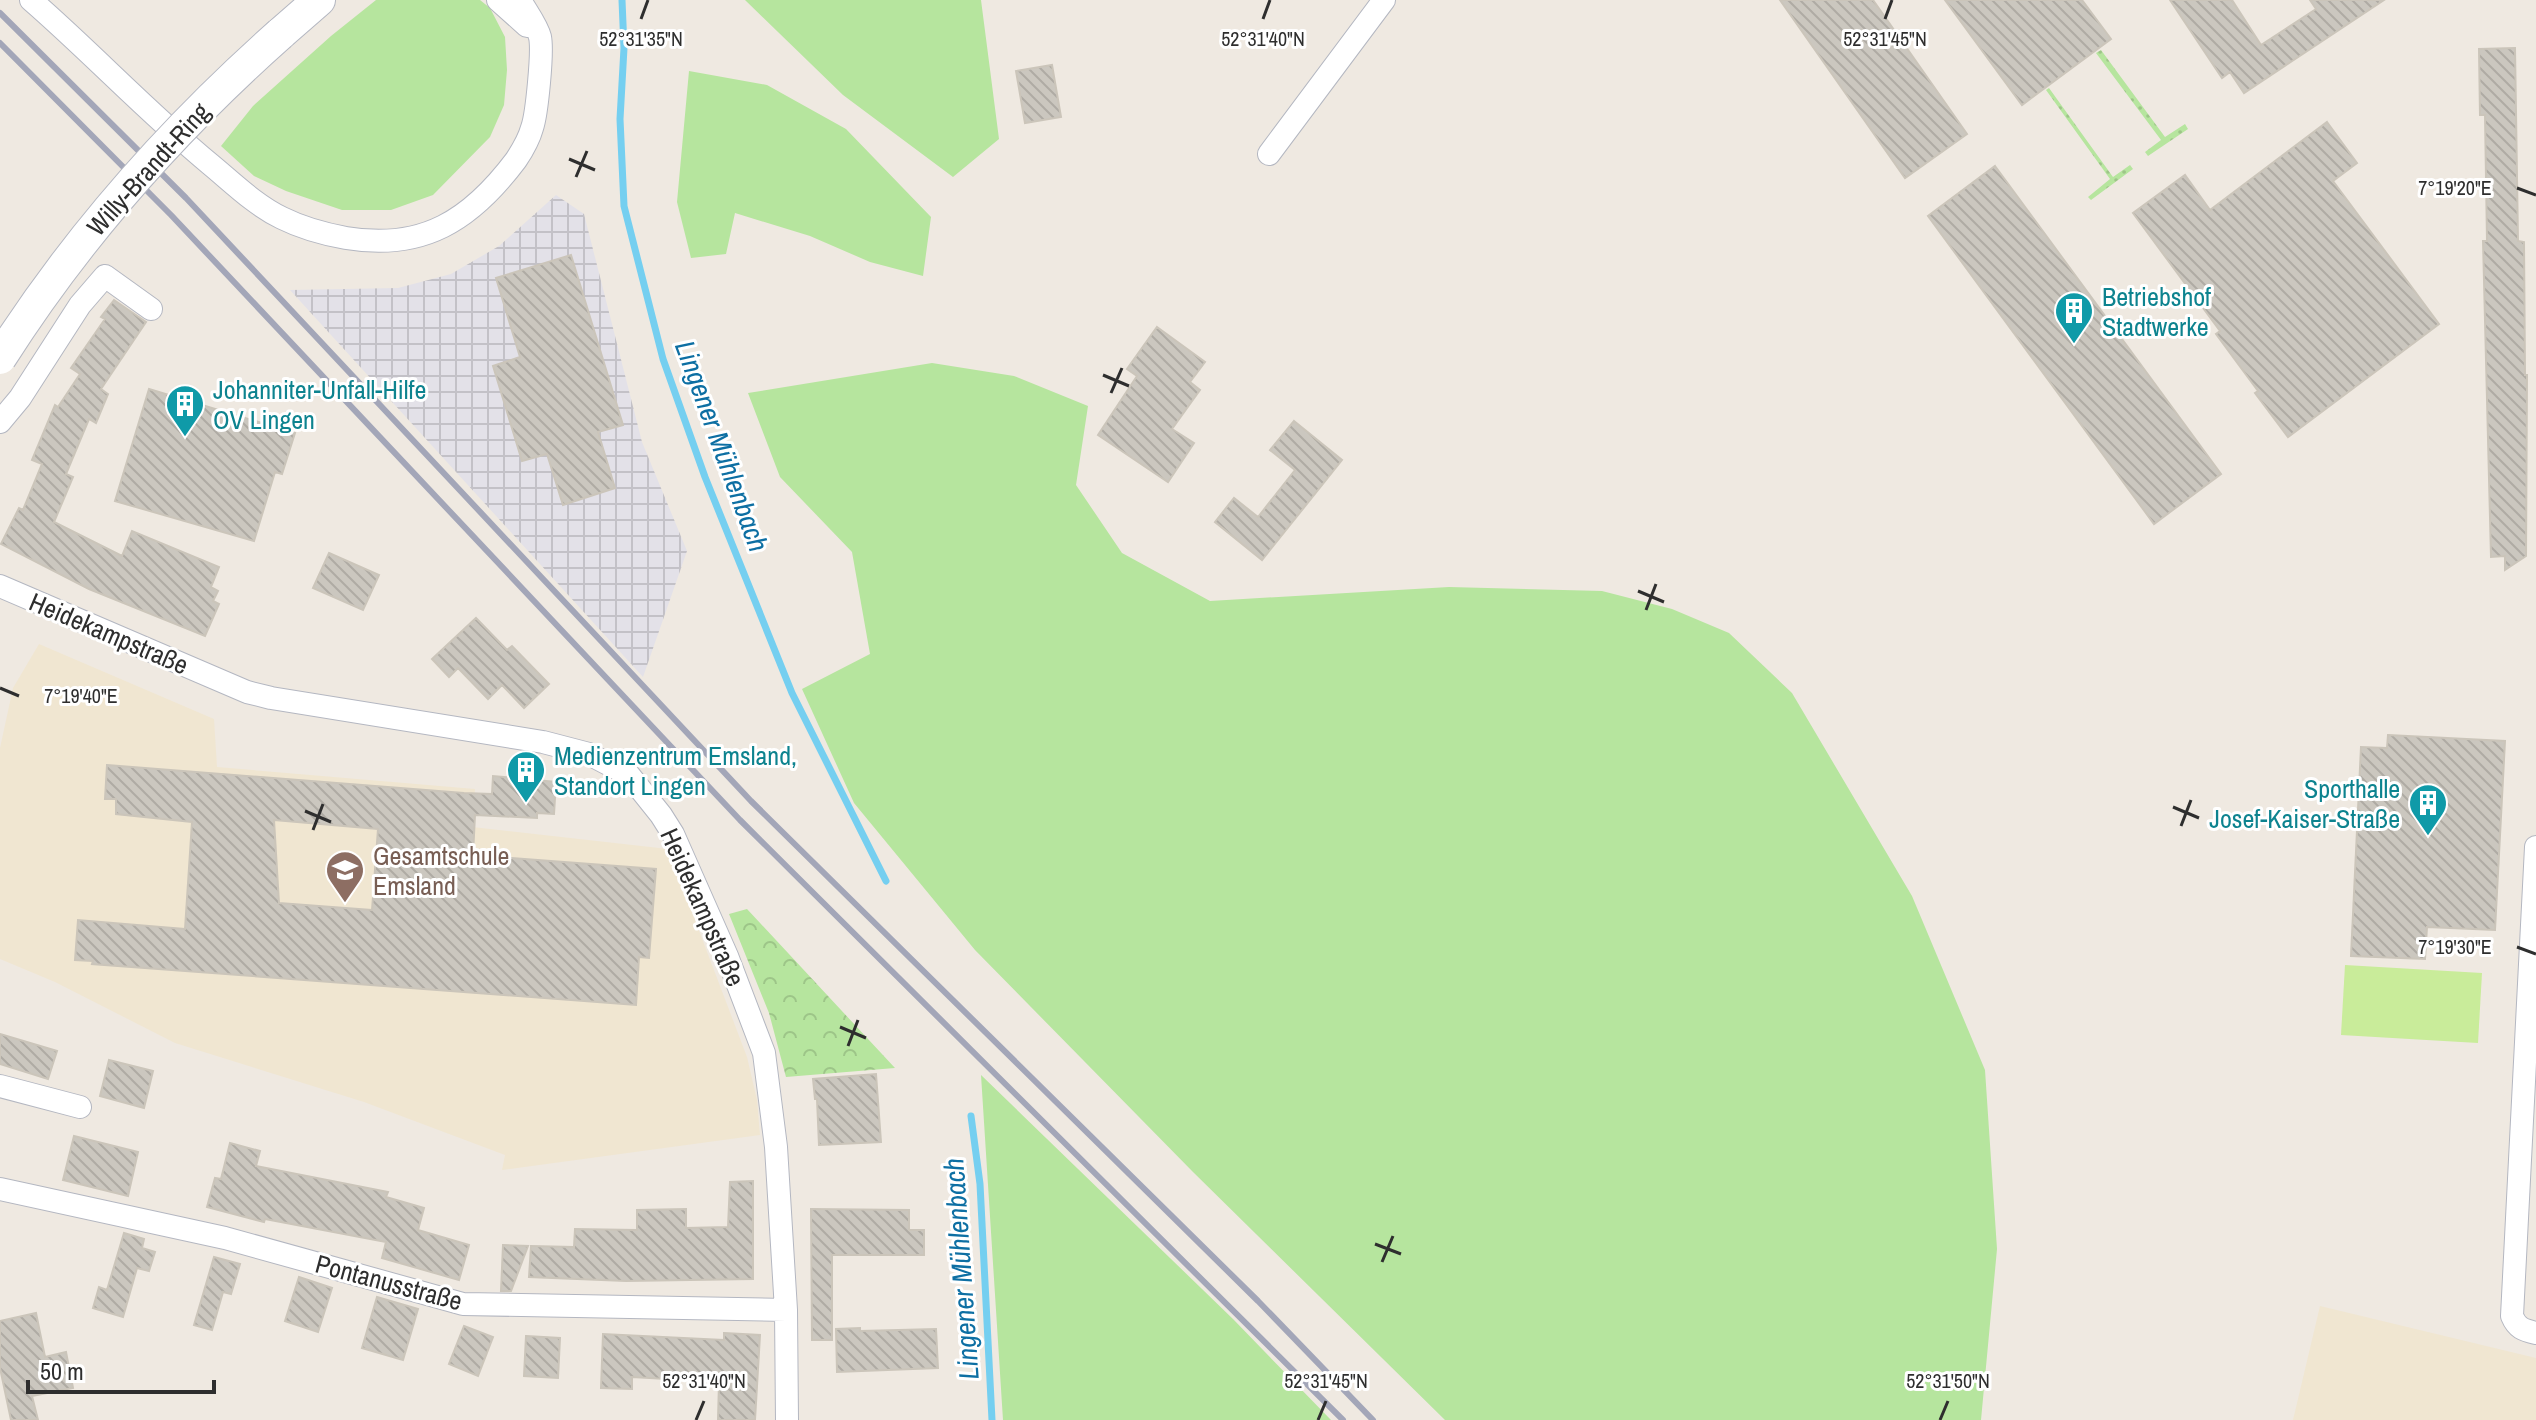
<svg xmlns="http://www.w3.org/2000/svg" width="2536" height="1420" font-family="'Archivo Narrow',sans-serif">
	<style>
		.industrial { fill: url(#industrial-grid) }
		.education { fill: #f0e6d1 }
		.grass { fill: #b6e59e }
		.park { fill: url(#park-crowns) }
		.garden { fill: url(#garden-dots) }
		.pitch { fill: #c9ec9a }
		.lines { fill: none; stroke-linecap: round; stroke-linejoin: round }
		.stream { stroke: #75cff0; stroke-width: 7 }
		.building { fill: url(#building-back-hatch); stroke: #cbc5ba; stroke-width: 2; fill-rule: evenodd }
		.street-casing { stroke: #b4b7c1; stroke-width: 24 }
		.secondary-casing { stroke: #b4b7c1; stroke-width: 34 }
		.street { stroke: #fff; stroke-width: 22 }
		.secondary { stroke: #fff; stroke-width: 32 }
		.rail { stroke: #a3a6b8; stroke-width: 6 }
		.secondary-bridge-casing { stroke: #b4b7c1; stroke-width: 34; stroke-linecap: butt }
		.secondary-bridge { stroke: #fff; stroke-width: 32 }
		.ticks { fill: none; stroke: #2e2e2e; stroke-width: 3 }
		.labels { text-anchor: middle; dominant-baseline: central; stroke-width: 6; stroke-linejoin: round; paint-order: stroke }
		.street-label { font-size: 26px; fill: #2e2e2e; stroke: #fff }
		.culture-label { font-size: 26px; fill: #0d838f; stroke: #fff; text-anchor: start }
		.education-label { font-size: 26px; fill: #785e54; stroke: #fff; text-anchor: start }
		.water-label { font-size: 28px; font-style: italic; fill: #0d6fa3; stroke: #fff }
		.ticks-label { font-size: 20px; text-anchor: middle; fill: #2e2e2e; stroke: #fff; stroke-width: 6; stroke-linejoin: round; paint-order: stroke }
	</style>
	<defs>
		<pattern id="industrial-grid" width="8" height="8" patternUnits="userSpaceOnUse" patternTransform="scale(2)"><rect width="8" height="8" fill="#e3e1e8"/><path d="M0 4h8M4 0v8" fill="none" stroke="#c3c1c7"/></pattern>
		<pattern id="park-crowns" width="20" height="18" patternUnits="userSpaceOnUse" patternTransform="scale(2)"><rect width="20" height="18" fill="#b6e59e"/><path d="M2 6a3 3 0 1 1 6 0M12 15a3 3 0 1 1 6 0" fill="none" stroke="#9dc588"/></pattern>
		<pattern id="garden-dots" width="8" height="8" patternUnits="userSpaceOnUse" patternTransform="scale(2)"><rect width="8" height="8" fill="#b6e59e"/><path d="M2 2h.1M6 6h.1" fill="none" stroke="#9dc588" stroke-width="1.8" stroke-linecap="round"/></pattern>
		<pattern id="building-back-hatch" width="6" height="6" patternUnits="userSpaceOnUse" patternTransform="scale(2)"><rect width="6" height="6" fill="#cbc7bf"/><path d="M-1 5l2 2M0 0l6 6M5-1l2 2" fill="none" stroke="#afaba4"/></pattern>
	</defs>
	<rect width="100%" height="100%" fill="#efe9e1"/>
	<path class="industrial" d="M556 195 584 214 642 442 687 551 643 677 290 290 398 288 451 274 499 246Z"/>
	<path class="education" d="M39 644 214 719 217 767 475 789 472 827 668 849 747 1057 757 1100 760 1135 502 1170 505 1155 364 1102 175 1043 55 982 0 959V748L13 688Z
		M2320 1306 2536 1358V1420H2293Z"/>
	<path class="grass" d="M376 0H480L490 8 505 37 507 70 504 105 490 137 433 195 391 210H342L286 191 254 176 221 146 253 106 331 36Z
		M745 0H981L999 139 953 177 843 95Z
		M689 71 767 85 846 129 931 217 923 276 870 262 810 236 735 213 726 254 691 258 677 202Z
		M932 363 1014 376 1088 406 1076 485 1122 553 1210 601 1449 587 1602 591 1672 609 1729 633 1792 693 1912 896 1985 1070 1997 1249 1981 1420H1445L1193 1172 975 950 854 803 802 689 870 654 852 552 780 477 748 393Z
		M981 1075 1233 1319 1331 1420H1003Z"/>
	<path class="park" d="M747 909 895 1068 786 1077 769 1013 729 914Z"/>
	<path class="garden" d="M2101 50 2165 137 2185 124 2188 129 2148 156 2145 152 2161 140 2096 53Z
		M2049 88 2113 177 2130 165 2133 169 2091 200 2088 197 2110 179 2046 90Z"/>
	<path class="pitch" d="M2345 965 2482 973 2478 1043 2341 1035Z"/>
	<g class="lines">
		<path class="stream" d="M622 0 624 48 620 119 624 206 663 359 705 477 792 693 886 881
			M971 1116 980 1184 992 1420"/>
	</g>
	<path class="building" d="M1780 0H1873L1967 134 1905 178Z
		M1945 0H2082L2111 39 2022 105Z
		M2170 0H2232L2261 45 2316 9 2310 0H2384L2244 93 2230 72 2222 78Z
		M2515 48 2518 241 2524 242 2525 375H2527L2526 556 2505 570V556L2491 557 2483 241H2487L2485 115H2480L2479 49Z
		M1052 65 1061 117 1025 123 1016 71Z
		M2327 122 2357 163 2333 181 2439 324 2288 437 2255 393 2258 391 2216 334 2220 331 2133 213 2185 175 2210 210Z
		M1995 166 2221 474 2154 524 1928 216Z
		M571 255 623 425 598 432 615 488 563 505 547 454 522 461 493 366 520 357 496 278Z
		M114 300 146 322 101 389 108 394 96 423 89 419 66 474 73 477 54 522 122 556 132 531 219 567 211 587 218 591 213 601 219 604 205 636 89 589 1 544 19 508 23 510 42 464 32 460 55 405 58 407 80 374 71 368 105 319 101 317Z
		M1157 327 1205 362 1190 382 1200 390 1172 429 1194 443 1168 482 1098 435 1137 376 1127 369Z
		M149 389 295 433 282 474 275 472 254 541 115 501Z
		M1294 421 1342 460 1262 560 1215 522 1234 498 1258 517 1295 470 1270 450Z
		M329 553 379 575 363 610 313 588Z
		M476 618 507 650 512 646 549 684 524 708 502 685 488 699 458 668 449 677 432 659Z
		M2388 735 2505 741 2495 930 2427 927 2425 959 2351 956 2361 747 2387 748Z
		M107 765 464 793 492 794 493 776 556 782 554 814 537 813V818L475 815 473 855 656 869 649 958 639 957 636 1005 92 964 93 961 75 960 78 920 185 929 192 822 116 814V799H105ZM274 820 378 829 372 910 279 903Z
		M0 1034 57 1051 48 1079 0 1064Z
		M109 1060 153 1071 144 1108 100 1096Z
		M876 1074 881 1142 819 1145 817 1099H815L813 1079Z
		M74 1136 138 1152 128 1196 63 1180Z
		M230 1143 260 1151 256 1166 388 1192 386 1197 424 1208 418 1230 469 1245 459 1280 382 1258 386 1242 265 1219 264 1222 207 1207 215 1178 221 1179Z
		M753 1181V1279L626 1281 529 1277 531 1246 574 1247 575 1229 637 1230V1210L686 1209V1228L728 1227 730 1182Z
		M811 1209 909 1210V1230H924V1255H832V1340H812Z
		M124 1233 144 1239 142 1248 155 1252 149 1271 137 1268 123 1317 93 1308 99 1287 107 1290Z
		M503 1245 528 1246 511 1291H501Z
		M214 1257 240 1264 231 1294 223 1292 212 1330 194 1325Z
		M299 1277 332 1288 318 1332 285 1321Z
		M377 1297 418 1309 403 1360 362 1348Z
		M36 1313 45 1357 66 1352 73 1388 32 1396 38 1420H11L0 1368V1321Z
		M464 1326 493 1337 478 1376 449 1364Z
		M860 1328V1331L936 1329 938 1368 837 1372 836 1329Z
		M724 1333 760 1335 755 1420H718L719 1382 632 1377V1389L601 1388 603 1334 724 1340Z
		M526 1336 560 1338 558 1378 524 1376Z"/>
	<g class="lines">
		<defs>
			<path id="street" d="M31 0C92 53 147 112 210 164 233 183 255 205 282 218 302 228 324 234 346 238 423 251 471 220 516 160 522 151 529 139 532 128 537 114 543 51 540 37 537 25 526 11 520 0
				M498 0 527 26
				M1269 154 1384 0
				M0 422 20 398 80 305 105 276 151 309
				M0 586 247 692 271 698 543 742 589 754 629 775 661 815 673 834 727 956 764 1053 776 1147 786 1310 787 1420
				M2536 847 2512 1316C2517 1328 2523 1330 2536 1333
				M0 1086 80 1107
				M0 1189 225 1238 463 1304 786 1310"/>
			<path id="secondary" d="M280 34 319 0"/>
		</defs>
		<use href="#street" class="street-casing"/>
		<use href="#secondary" class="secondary-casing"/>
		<use href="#street" class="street"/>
		<use href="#secondary" class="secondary"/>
		<path class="rail" d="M0 13 186 198 751 801 1258 1301 1373 1420
			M0 43 171 215 740 820 1343 1420"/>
		<defs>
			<path id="secondary-bridge" d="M0 358C77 237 173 129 280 34"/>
		</defs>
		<use href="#secondary-bridge" class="secondary-bridge-casing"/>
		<use href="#secondary-bridge" class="secondary-bridge"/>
	</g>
	<path class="ticks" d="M641 19 648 0M1263 19 1270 0M1885 19 1892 0M569 159 595 170M576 177 587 151M2517 188 2536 195M1103 375 1129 386M1111 393 1122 368M1638 591 1664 602M1646 610 1656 584M0 688 19 696M2173 807 2199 818M305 811 331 822M2181 826 2191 800M313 830 323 804M2517 947 2536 954M840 1027 866 1038M848 1046 858 1020M1375 1244 1401 1254M1382 1262 1393 1236M696 1420 704 1401M1318 1420 1326 1401M1940 1420 1948 1401"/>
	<defs>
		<symbol id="building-pin" viewBox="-11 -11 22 30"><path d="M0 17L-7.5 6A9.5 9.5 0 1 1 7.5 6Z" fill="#0f9aa8" stroke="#fff"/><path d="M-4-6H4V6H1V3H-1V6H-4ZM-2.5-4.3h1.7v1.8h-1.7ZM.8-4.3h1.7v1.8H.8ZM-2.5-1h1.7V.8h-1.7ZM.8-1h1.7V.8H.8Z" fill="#fff"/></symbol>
		<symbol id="school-pin" viewBox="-11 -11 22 30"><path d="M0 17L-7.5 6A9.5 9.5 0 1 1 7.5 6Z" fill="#8d6e63" stroke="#fff"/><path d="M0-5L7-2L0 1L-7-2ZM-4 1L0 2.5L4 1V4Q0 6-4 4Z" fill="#fff"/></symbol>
	</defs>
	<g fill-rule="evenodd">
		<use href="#building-pin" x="2052" y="289" width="44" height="60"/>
		<use href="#building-pin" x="163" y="382" width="44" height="60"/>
		<use href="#building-pin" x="504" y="748" width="44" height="60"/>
		<use href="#building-pin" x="2406" y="781" width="44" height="60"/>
		<use href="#school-pin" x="323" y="848" width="44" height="60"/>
	</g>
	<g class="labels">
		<g class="street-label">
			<text transform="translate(148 169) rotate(-48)">Willy-Brandt-Ring</text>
			<text transform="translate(109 633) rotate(23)">Heidekampstraße</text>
			<text transform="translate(703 907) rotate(66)">Heidekampstraße</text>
			<text transform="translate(389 1282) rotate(15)">Pontanusstraße</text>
		</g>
		<g class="culture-label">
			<text x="2102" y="296">Betriebshof<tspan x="2102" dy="30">Stadtwerke</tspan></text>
			<text x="213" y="389">Johanniter-Unfall-Hilfe<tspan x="213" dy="30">OV Lingen</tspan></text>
			<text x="554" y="755">Medienzentrum Emsland,<tspan x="554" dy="30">Standort Lingen</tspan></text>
			<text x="2400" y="788" text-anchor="end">Sporthalle<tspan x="2400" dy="30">Josef-Kaiser-Straße</tspan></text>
		</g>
		<g class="education-label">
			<text x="373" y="855">Gesamtschule<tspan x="373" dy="30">Emsland</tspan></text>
		</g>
		<g class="water-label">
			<text transform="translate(722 446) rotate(70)">Lingener Mühlenbach</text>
			<text transform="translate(961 1269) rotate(-94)">Lingener Mühlenbach</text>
		</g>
	</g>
	<g class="ticks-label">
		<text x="641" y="46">52°31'35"N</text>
		<text x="1263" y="46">52°31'40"N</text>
		<text x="1885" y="46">52°31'45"N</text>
		<text x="2455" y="195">7°19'20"E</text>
		<text x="81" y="703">7°19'40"E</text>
		<text x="2455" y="954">7°19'30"E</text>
		<text x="704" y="1388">52°31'40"N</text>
		<text x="1326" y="1388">52°31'45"N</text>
		<text x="1948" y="1388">52°31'50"N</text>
	</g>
	<path d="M28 1380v12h186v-12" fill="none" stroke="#2e2e2e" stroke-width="4"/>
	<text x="40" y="1380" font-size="24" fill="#2e2e2e" stroke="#ffffff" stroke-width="6" paint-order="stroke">50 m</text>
</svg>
